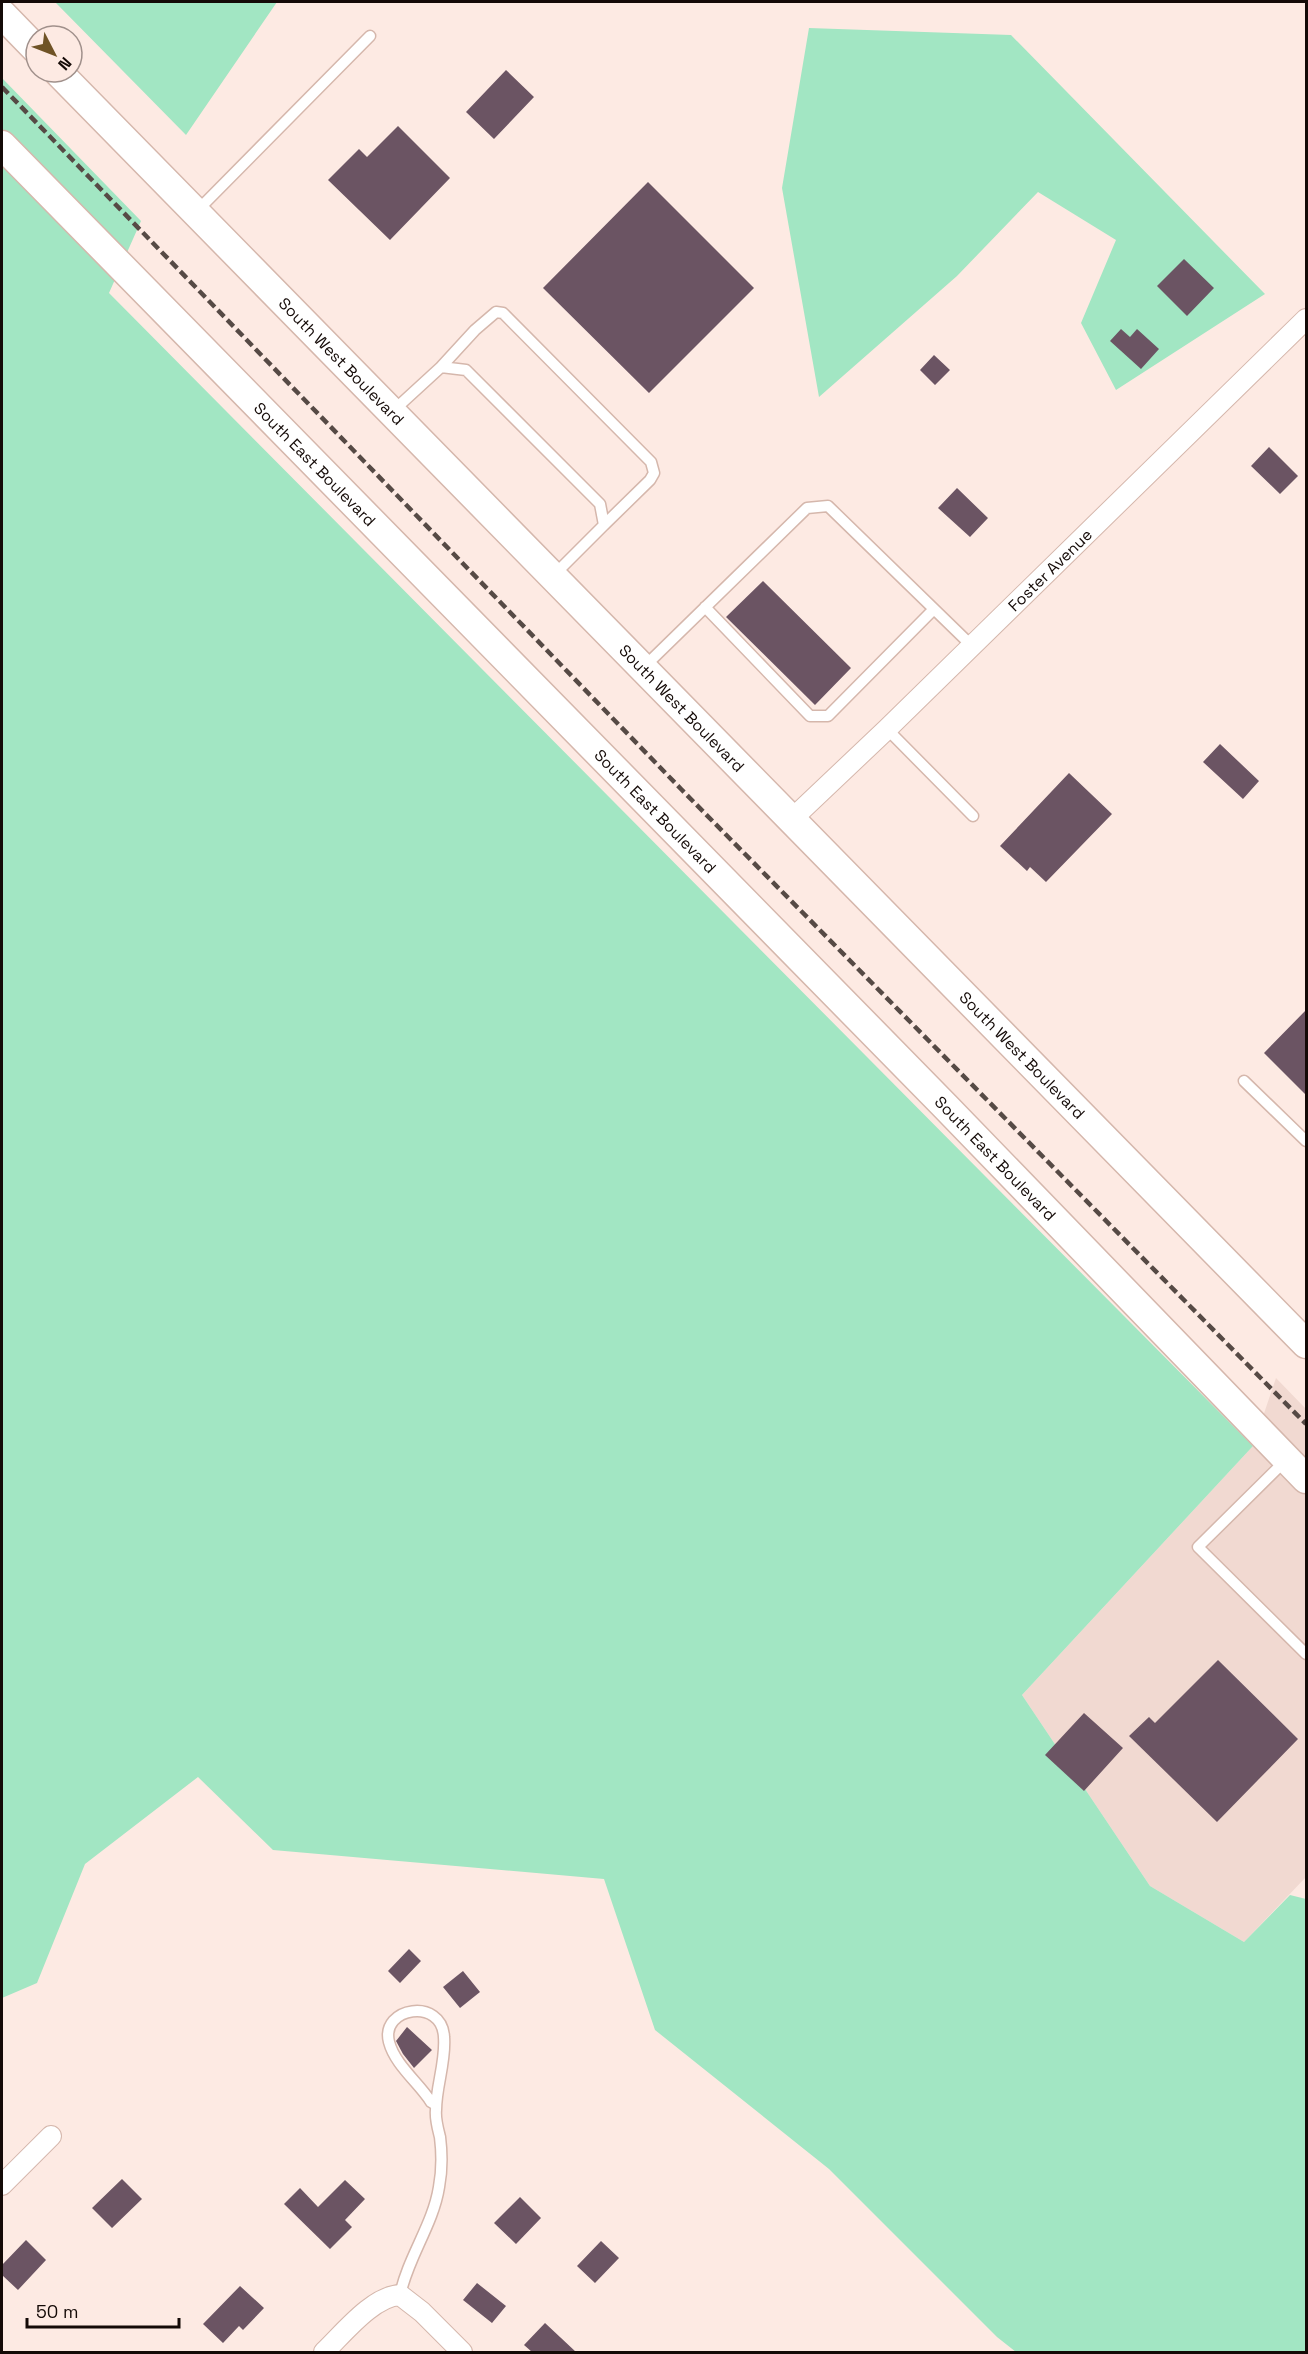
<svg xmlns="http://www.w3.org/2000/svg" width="1308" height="2354" font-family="'Space Grotesk',sans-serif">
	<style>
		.built { fill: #f1d9d1 }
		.green { fill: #a2e6c3 }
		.building { fill: #6b5463 }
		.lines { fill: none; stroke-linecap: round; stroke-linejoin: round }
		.lane-casing { stroke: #d5b7ac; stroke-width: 13 }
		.street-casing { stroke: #d5b7ac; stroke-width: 22 }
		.secondary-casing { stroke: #d5b7ac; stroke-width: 31 }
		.lane { stroke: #fff; stroke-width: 10 }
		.street { stroke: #fff; stroke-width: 20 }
		.secondary { stroke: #fff; stroke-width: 28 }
		.rail { stroke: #564a45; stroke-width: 4.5; stroke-dasharray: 9 4.5; stroke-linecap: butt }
		.labels { text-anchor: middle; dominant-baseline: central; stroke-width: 6; stroke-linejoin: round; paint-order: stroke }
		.street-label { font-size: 16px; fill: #140a07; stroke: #fdeae3 }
	</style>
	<rect width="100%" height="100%" fill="#fdeae3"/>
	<path class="built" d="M1276 1378 1306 1409V1877L1244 1942 1150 1886 1022 1695 1253 1446Z"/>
	<path class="green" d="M55 2H277L186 135Z
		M809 28 1011 35 1265 294 1116 390 1081 323 1116 240 1038 192 957 276 819 397 782 188Z
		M2 78 141 221 109 293 1253 1446 1022 1695 1150 1886 1244 1942 1290 1895 1306 1899V2352H1016L997 2337 829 2169 655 2030 604 1879 273 1850 198 1777 85 1864 37 1983 2 1998Z"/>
	<path class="building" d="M506 70 534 97 494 139 466 112Z
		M398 126 450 178 390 240 328 180 359 149 367 157Z
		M648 182 754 288 649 393 543 288Z
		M1184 259 1214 288 1187 316 1157 286Z
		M1121 329 1130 337 1137 329 1159 349 1141 369 1110 341Z
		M934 355 950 370 935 385 920 370Z
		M1269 447 1298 476 1280 494 1251 466Z
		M957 488 988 518 970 537 938 508Z
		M763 581 851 668 815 705 726 617Z
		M1220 744 1259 781 1243 799 1203 762Z
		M1069 773 1112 814 1046 882 1030 867 1027 871 1000 846Z
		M1306 1010V1095L1264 1053Z
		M1218 1660 1298 1739 1217 1822 1129 1736 1149 1717 1155 1723Z
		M1084 1713 1123 1748 1084 1791 1045 1755Z
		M409 1949 421 1961 400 1983 388 1971Z
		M463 1971 480 1992 460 2008 443 1987Z
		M407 2027 432 2050 414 2068 403 2054 396 2041Z
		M122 2179 142 2199 112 2228 92 2208Z
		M345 2180 365 2199 345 2220 352 2227 330 2249 284 2204 300 2188 318 2207Z
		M520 2197 541 2218 516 2244 494 2223Z
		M26 2240 46 2260 18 2290 2 2275V2265Z
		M601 2241 619 2258 595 2283 577 2266Z
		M477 2283 506 2306 492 2323 463 2300Z
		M240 2286 264 2308 243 2330 239 2326 223 2343 203 2324Z
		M545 2323 576 2352H532L524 2345Z"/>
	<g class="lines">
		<defs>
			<path id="lane" d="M197 211 370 36
				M441 367 475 330 496 312 503 313 651 462 654 473 650 480 604 525
				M393 411 441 367 466 370 600 504 604 525 553 576
				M705 607 810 716H828L934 609
				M644 667 807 508 828 506 972 646
				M887 729 973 816
				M1244 1081 1306 1141
				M1286 1460 1198 1547 1306 1654
				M400 2295C408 2257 433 2225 439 2187 442 2171 442 2153 440 2137 438 2129 435 2119 436 2110 436 2086 446 2062 444 2037 442 1997 380 2007 389 2042 395 2065 419 2083 431 2102L436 2105"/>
			<g id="street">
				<path id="s1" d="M791 820 887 729 1306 319"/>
				<path d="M2 2185 51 2136"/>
				<path d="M324 2352C343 2334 373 2296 400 2295L422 2312 462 2352"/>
			</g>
			<g id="secondary">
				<path d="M2 14 36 49"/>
				<path id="s2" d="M58 72 1306 1344"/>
				<path id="s3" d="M2 145 945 1106 1306 1479"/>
			</g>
		</defs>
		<use href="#lane" class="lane-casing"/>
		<use href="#street" class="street-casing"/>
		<use href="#secondary" class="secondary-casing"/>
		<use href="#lane" class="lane"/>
		<use href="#street" class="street"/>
		<use href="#secondary" class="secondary"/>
		<path class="rail" d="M2 87 681 789 1306 1424"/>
	</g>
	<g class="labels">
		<g class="street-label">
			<text stroke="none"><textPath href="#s2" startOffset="405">South West Boulevard</textPath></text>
			<text stroke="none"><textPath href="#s3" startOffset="447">South East Boulevard</textPath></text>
			<text stroke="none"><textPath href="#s1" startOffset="360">Foster Avenue</textPath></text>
			<text stroke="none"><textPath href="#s2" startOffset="891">South West Boulevard</textPath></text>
			<text stroke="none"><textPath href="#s3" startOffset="933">South East Boulevard</textPath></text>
			<text stroke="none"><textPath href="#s2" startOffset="1377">South West Boulevard</textPath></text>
			<text stroke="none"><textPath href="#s3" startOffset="1419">South East Boulevard</textPath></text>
		</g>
	</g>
	<rect width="1308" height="2354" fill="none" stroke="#140a07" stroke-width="6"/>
	<g transform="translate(54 54) rotate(132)"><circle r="28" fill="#fdeae3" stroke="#a0908b" stroke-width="1.5"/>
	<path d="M0-4.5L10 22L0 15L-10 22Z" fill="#6f5326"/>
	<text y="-9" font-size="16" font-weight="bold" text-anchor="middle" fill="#140a07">N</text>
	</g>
	<path d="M27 2318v9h152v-9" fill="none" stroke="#140a07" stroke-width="3"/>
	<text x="36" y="2318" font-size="18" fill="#140a07" stroke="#fdeae3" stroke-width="4.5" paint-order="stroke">50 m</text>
</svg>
